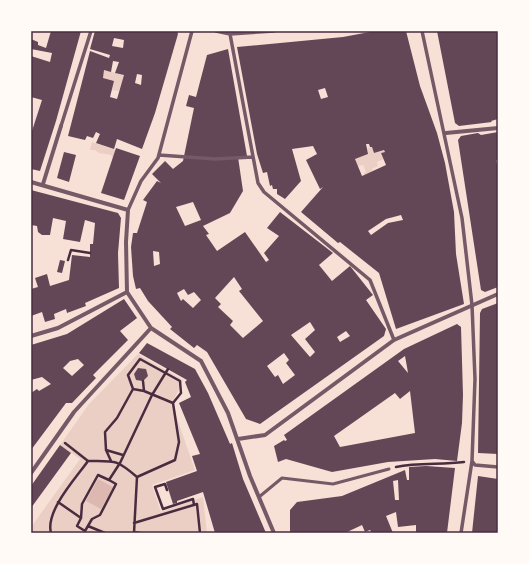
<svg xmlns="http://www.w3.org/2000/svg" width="529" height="564" font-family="Signika,sans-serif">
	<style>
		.green { fill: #ebcfc5 }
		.water { fill: #dcb8b0 }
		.building { fill: #644757; fill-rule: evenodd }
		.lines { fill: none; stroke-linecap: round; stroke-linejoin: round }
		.path { stroke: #4a2c40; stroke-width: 2.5 }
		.service { stroke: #755966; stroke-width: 3 }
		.pedestrian { stroke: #755966; stroke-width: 3.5 }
		.minor { stroke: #755966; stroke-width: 4 }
		.neatline { fill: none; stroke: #4a2c40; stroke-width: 1.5 }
	</style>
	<rect width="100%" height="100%" fill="#f7e1d7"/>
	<path class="green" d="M104 70 124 75 119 91 112 90 114 81 103 78Z
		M92 142 116 150 113 158 111 155 99 153 95 150H90Z
		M372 147 374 153 384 150 385 152 381 153 384 159 377 162 378 166 372 169 373 171 364 175V173L366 172 363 165 358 166 355 159 368 154 367 148Z
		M138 354 183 380 172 404 195 470 152 485 161 512 203 497 207 533H31V527L80 459 60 445 89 404Z"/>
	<path class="water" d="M98 479 113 487 101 509 86 501Z"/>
	<path class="building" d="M51 31H81L56 121 40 171 31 169V134L42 100 31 97V56L50 62 52 53 31 49V39L38 42V45L46 48Z
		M95 31H177L178 34 155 113 142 149 117 139 114 149 96 143 100 134 96 132 93 138 87 136 85 140 68 136 90 51 109 58 110 55 90 49ZM114 38 124 40 123 48 112 46ZM113 61 119 62 115 73 124 75 117 99 110 97 114 81 103 78 104 70 111 72ZM137 74 142 75 141 85 135 83Z
		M375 31H406L420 86 437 133 445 163 454 212 456 254 464 304 396 329 379 273 340 242 338 243 301 212 323 187 320 189 306 160 317 154 313 146 292 149 301 181 285 199 277 194V189H273L272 185 270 186 267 172 263 173 257 154 237 47 343 37ZM325 88 328 97 321 99 318 90ZM366 144H369L370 147H372L374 153 384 150 385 152 381 153 386 165 362 176 355 159 368 154ZM401 215 403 220 388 223 371 235 368 231 386 219Z
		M437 31H498V119L491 121 492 122 459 126 455 123Z
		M228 49 247 156 238 157 243 191 230 213 203 226 209 234 206 235 217 251 245 232 266 262 269 260 264 253 279 236 267 228 280 212 333 253 319 265 332 281 350 266 373 295 366 300 386 329 384 336 260 424 246 419 207 352 197 345 194 348 170 329 172 327 148 301 140 288 136 289 133 276 131 247 133 233H137L147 202 143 200 157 181 161 183 152 174 165 161 173 169 183 161 194 108 186 106 189 95 196 97 207 55ZM193 202 201 220 185 226 176 207ZM153 251 159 252 160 264 154 266ZM234 277 242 289 239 291 263 321 243 338 230 325 233 321 218 307 221 304 215 298ZM184 289 188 295 194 292 201 300 193 308 183 299 181 301 177 293ZM310 322 315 330 305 339 315 352 310 357 291 335ZM346 331 350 336 340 342 337 337ZM284 353 289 360 286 363 295 375 283 384 278 375 275 377 267 366Z
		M498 132V160H496L498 170V287L485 292 481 290 458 140 461 136 478 133 481 135Z
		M116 148 140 156 124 200 101 193Z
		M64 152 76 155 69 182 57 178Z
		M31 190 118 213 121 218 118 253 119 288 85 303 86 306 67 313 66 309 54 314 55 319 45 322 42 312 31 316V289L38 287 35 278 47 274 50 286 69 280 72 255 90 257V244H93L95 223 85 220 80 242 63 239 66 221 53 218 50 235H42L38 232 37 226 31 225Z
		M60 260 65 261 62 273 57 272Z
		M124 299 137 318 120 331 128 340 93 375 96 378 72 403H66L31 450V393L37 389 39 391 51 384 42 377 31 380V345L67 334ZM78 359 84 365 72 376 63 368 70 361Z
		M498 303V454L478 453 480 313 482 309Z
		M457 324 461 327 463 395 462 423 457 461 435 459 388 462 332 472 286 459 278 462 274 446 284 440 285 441 287 440 284 435 404 349ZM405 356 407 367 408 373 398 361ZM410 391 415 433 340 447 334 436 395 393 400 399Z
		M147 343 195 369 208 393 230 444 232 443 243 479 266 533H215L203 492 177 501V503L173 504 166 482 197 471 192 456 200 454 179 403 191 397 185 382 187 380 139 353Z
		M138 368 146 369 148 376 143 381 136 380 134 374Z
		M60 445 71 453 31 508V486Z
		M426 466 455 468 447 533H416V525L398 527 396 512 386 516 393 533H372L370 530 365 532 362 525 345 533H290V510L297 502 342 496 405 470 407 480H409V467ZM398 480 399 500H395L393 481Z
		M478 476 498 479V533H472Z"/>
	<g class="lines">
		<path class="path" d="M68 260 71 250 90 253
			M143 381 144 391
			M133 389 128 375 140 359 180 381 181 393 173 403
			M65 443 88 461
			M106 450 123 455
			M111 461 106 450 105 432 117 418 133 389 144 391 173 403 179 442 175 460 137 477
			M396 467C418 462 441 465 464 462
			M109 480 98 475 82 504 81 518 77 526 85 531 92 519 100 515 116 484 109 480 120 463 152 395 168 369
			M167 490 165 484 155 487 163 509 193 499 194 505
			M58 502 81 518
			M134 523 197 504 200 533
			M88 526 105 533
			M134 532 140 533
			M51 533C45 511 76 478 88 461 116 461 116 459 137 477L134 533"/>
		<path class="service" d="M259 497 282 478 333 484 389 469"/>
		<path class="pedestrian" d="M216 31 230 34 274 31
			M422 31 462 218 472 305 475 379 472 461 461 533
			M230 34 258 183 264 192 370 280 394 340
			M61 126 91 31
			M159 155 215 159 253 157
			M128 210 141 181 158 158 192 31
			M472 461 475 465 498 467"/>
		<path class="minor" d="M446 133 498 128
			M31 182 128 210 126 242 127 292 151 328 201 361 228 413 250 476 274 533
			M43 184 61 126
			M31 336 58 328 127 292
			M238 439 265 435 394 340 498 294
			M31 473 74 412 151 328"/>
	</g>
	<rect width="529" height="564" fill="none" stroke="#fffaf5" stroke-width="64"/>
	<rect x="32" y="32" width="465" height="500" class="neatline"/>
</svg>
